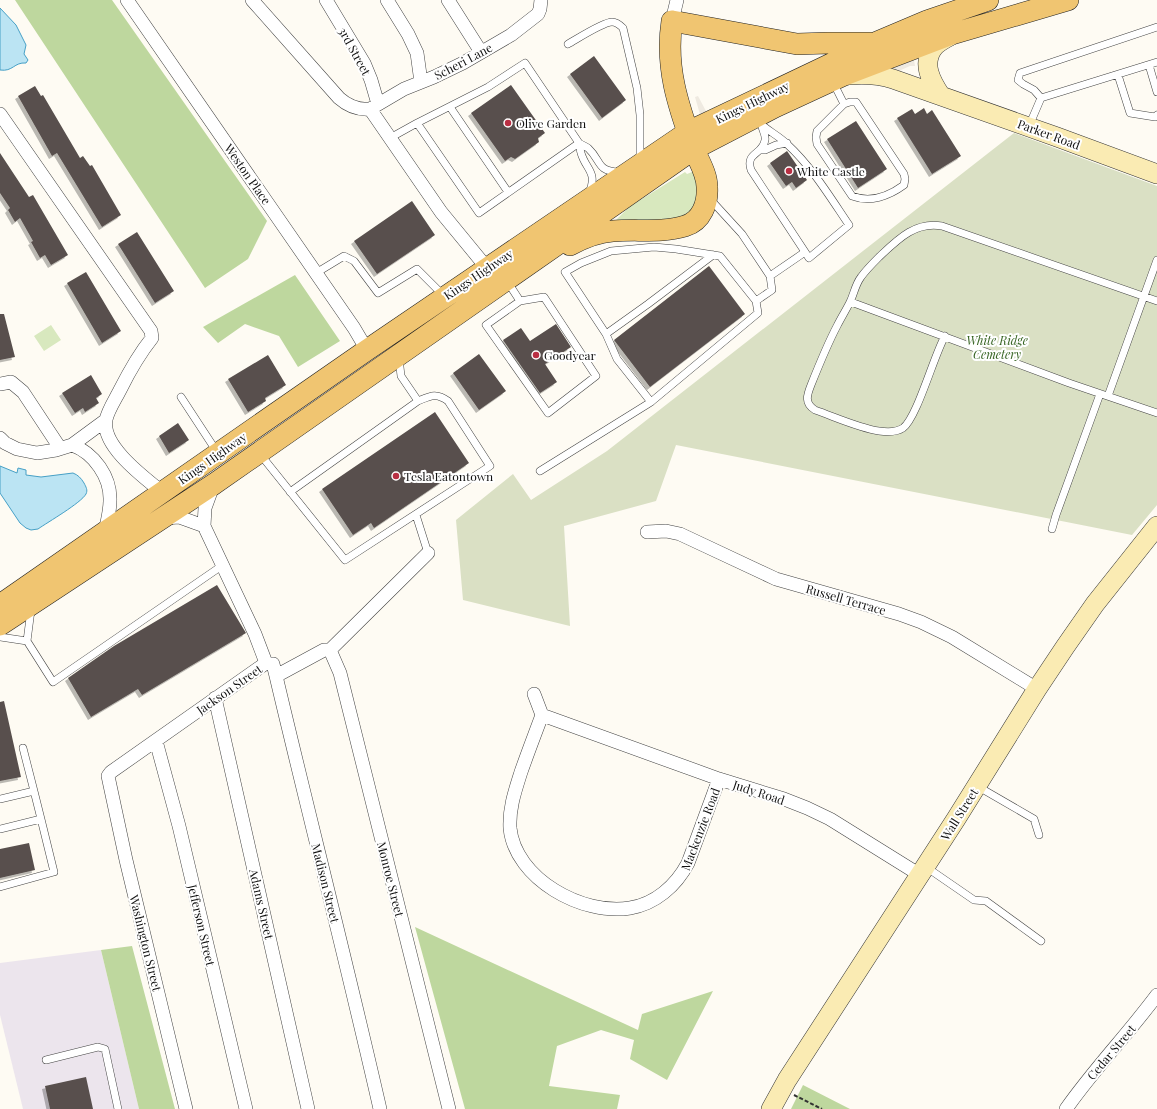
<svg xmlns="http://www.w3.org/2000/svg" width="1157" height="1109" font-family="'Playfair Display',serif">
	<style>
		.industrial { fill: #ece5ed }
		.green { fill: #d8e8be }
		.forest { fill: #bed79e }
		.cemetery { fill: #dae0c4 }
		.plaza { fill: #efeae1 }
		.water { fill: #bbe4f3; stroke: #46a0c6 }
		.building { fill: #58504d; filter: url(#shadow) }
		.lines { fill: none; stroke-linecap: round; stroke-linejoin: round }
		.lane-casing { stroke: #434343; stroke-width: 8 }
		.street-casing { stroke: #434343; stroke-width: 14 }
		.secondary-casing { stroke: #323232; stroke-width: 20 }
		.primary-casing { stroke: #212121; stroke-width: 22 }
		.path { stroke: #323232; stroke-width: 2; stroke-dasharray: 4 2; stroke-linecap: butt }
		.lane { stroke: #fff; stroke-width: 7 }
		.street { stroke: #fff; stroke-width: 13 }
		.secondary { stroke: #faebb3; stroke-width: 19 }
		.primary { stroke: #f0c571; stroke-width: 21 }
		.poi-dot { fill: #b92f43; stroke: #fff; stroke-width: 1.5 }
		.labels { text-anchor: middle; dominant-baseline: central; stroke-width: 4; stroke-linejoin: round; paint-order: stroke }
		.street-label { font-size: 12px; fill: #101010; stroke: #fff }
		.poi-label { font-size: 12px; fill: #101010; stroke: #fff; text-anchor: start }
		.park-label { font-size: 12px; font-style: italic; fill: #376523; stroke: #fff }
	</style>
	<defs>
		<filter id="shadow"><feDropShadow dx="-3" dy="3" stdDeviation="0" flood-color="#0004"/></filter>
	</defs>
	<rect width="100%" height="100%" fill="#fefbf3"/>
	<path class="industrial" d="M101 950 139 1109H23L0 1015V963Z"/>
	<path class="green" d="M697 170 699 176 695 208 678 219 614 222 629 207 685 172 687 174Z
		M51 325 61 340 44 351 34 336Z"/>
	<path class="forest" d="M15 0H112L267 221 248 259 205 288Z
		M295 275 340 341 298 367 279 336 245 324 218 343 203 327Z
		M415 927 638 1030 642 1014 713 991 667 1080 630 1059 634 1040 601 1030 557 1046 549 1086 620 1095 617 1109H465Z
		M132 946 175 1109H139L101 950Z
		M803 1085 850 1109H791Z"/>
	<path class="cemetery" d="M1014 133 1157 186V505L1132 535 676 445 656 501 564 526 570 626 463 600 456 520 513 474 531 500 607 451Z"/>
	<path class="plaza" d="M914 60 915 66H910L901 70 899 74 892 69 893 68Z
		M698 96 707 113 701 118 695 97Z"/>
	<path class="water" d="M0 8 16 25 26 45 24 54 28 60 26 63C14 62 13 72 0 70Z
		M0 466 17 473 18 468 26 470V475L41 477 73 473C78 475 81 478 84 483 86 487 88 490 86 494 81 503 48 522 38 529L31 530 26 528 20 523 0 493Z"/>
	<path class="building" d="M594 56 626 100 602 118 570 74Z
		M511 85 545 133 538 138 539 142 515 159 511 157 505 161 471 113Z
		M35 86 41 96 43 95 80 158 83 156 90 166 92 165 121 215 102 227 57 153 52 156 18 96Z
		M924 108 927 114 932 110 961 156 932 174 897 118 912 109 915 114Z
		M856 121 887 169 858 188 827 139Z
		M787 151 807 180 796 188 792 182 786 186 770 163Z
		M0 153 29 197 33 195 68 255 51 265 45 255 40 258 31 242 33 241 20 218 15 222 8 210 10 208 0 193Z
		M412 201 435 235 377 274 354 241Z
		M137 232 174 291 155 303 118 244Z
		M709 266 745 314 650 387 614 340Z
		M86 272 121 331 102 343 67 283Z
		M0 314H4L15 357 0 360Z
		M556 324 571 347 545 364 557 382 540 393 503 340 521 328 530 341Z
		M479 354 506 391 479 410 453 373Z
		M268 355 286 385 265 398 266 401 248 412 228 379Z
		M91 375 102 394 96 398 99 403 85 412 83 408 75 413 62 393Z
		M435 412 469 463 374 528 371 523 353 535 322 489Z
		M178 423 189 440 169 453 159 436Z
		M217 585 246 633 142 695 138 689 91 717 68 678 114 646Z
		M4 701 21 777 0 781V702Z
		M29 843 35 870 0 878V849Z
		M86 1077 93 1109H50L45 1086Z"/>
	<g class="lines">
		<defs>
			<path id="lane" d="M568 44C577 39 603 22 612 22 616 22 620 25 623 28L637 88 640 115V160
				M1149 65 1157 92
				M1118 75 1130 113 1155 117 1157 115
				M833 82 844 104 850 102H856L904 174 905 179 904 185C889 196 870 203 852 196L817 144 816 137 817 131 844 104
				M1041 98 1034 90 1023 84 1018 80 1020 73 1157 27
				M450 107 508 192
				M756 119C765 130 777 134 787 144 812 167 830 197 849 225L809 258 751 170C745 152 763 155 765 140 766 136 763 131 762 127
				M1029 126 1041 98 1157 62
				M390 138 417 123 479 213 579 143 525 63 488 87 417 123
				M760 150H765L776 145 787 143
				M589 193C598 172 586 170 581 153 580 150 580 146 579 143 582 145 585 146 588 148 602 161 596 171 619 172
				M710 199 742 234 770 276 805 252
				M713 255 648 304 606 334 565 272 581 263 611 251 654 247 676 249 720 256 756 301 772 290 770 276
				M316 273 344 256 354 261 378 293 417 269 443 295
				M507 281 520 301
				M544 297 596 376 548 413 486 325 520 301Z
				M851 302 1069 383 1157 413
				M606 334 617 359 651 402 758 313 756 301
				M945 336C934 355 917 418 903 428 897 432 886 432 879 431 859 428 835 417 815 410 804 403 807 395 811 385 819 365 827 345 837 326 841 318 846 310 850 302 854 294 855 285 861 277 866 270 873 263 879 257 897 240 915 221 942 226L1157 301
				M399 358 401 376 418 401
				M1108 396 1157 260
				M181 397 217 452
				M260 454 345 560 490 466 448 401C436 392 430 396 418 401L290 492
				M540 471 651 402
				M416 515 428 553
				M1052 529 1056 515 1100 394
				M31 610 27 641 53 682 223 565
				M0 637 27 641
				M23 748 34 791
				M977 786 1034 819 1039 835
				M0 799 34 791 41 819
				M0 829 41 819 54 872 0 887
				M926 867 974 900 986 901 1041 941
				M46 1060 98 1047 105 1049 118 1109"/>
			<path id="street" d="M127 0 354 328 367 350
				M252 0 339 98C348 106 358 110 370 109L404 89 434 77 463 63 511 35 538 14 540 9 541 0
				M326 0 364 63 371 80 378 104
				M387 0 408 34 417 53 421 82
				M448 0 481 52
				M672 21 677 0
				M370 109 441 212 487 268
				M0 114 151 331 152 338C140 353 129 372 120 390 116 398 107 412 106 420 101 446 145 478 162 492
				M0 384 11 382 23 392 60 448
				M0 438 5 443 17 449 37 453 56 450 72 445 106 420
				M72 445C94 453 111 477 110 501 110 511 107 522 105 532
				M213 486 205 508 204 526 255 634 266 663
				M165 518 179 517 204 526
				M647 532 666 531 680 534 776 579 899 614 921 622 952 637 1037 689
				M330 650 340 673 449 1109
				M266 663 273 664 276 676C310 820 347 964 380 1109
				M276 676 324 650H330L428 553
				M534 694 542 715
				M215 698 308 1109
				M542 715C535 734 528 752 521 772 515 791 509 808 510 828 515 879 583 916 630 908 655 904 676 886 688 863L719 779
				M542 715 719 779 784 799 807 808 830 819 920 875
				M156 741 179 826 246 1109
				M186 1109 126 860 108 776 111 772 266 663
				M1066 1109C1094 1069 1128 1034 1157 995"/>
			<path id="secondary" d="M850 75C865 74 878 74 893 79L1057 137 1157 174
				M941 96C931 81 921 63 934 47 938 42 945 39 950 36
				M771 1109 787 1080 956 819 1037 689 1065 647 1095 604 1157 526"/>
			<path id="primary" d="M570 245C583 238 597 232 613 231 636 229 662 233 685 226 702 221 708 203 707 187 707 173 698 160 693 147 678 105 665 67 672 21L797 44 828 43H871
				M0 605 367 350 688 132 875 43 927 21 988 0
				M0 625 214 484 694 149 775 107 842 76 952 34 1068 0"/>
		</defs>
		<use href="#lane" class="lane-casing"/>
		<use href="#street" class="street-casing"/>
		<use href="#secondary" class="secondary-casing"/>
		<use href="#primary" class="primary-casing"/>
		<path class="path" d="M794 1095 822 1109"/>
		<use href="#lane" class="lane"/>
		<use href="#street" class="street"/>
		<use href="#secondary" class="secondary"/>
		<use href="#primary" class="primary"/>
	</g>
	<g class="poi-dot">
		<circle cx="508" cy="123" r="4"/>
		<circle cx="789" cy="171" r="4"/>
		<circle cx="536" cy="355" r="4"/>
		<circle cx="396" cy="476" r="4"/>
	</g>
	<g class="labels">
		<g class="street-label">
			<text transform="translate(355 51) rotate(61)">3rd Street</text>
			<text transform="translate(463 61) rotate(-28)">Scheri Lane</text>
			<text transform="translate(752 102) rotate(-26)">Kings Highway</text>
			<text transform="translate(1049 134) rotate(20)">Parker Road</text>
			<text transform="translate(248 174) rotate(55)">Weston Place</text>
			<text transform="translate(478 274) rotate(-34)">Kings Highway</text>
			<text transform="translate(212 458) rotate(-35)">Kings Highway</text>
			<text transform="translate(846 599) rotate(16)">Russell Terrace</text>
			<text transform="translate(229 689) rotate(-35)">Jackson Street</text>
			<text transform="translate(759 792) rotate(18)">Judy Road</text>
			<text transform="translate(959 814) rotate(-58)">Wall Street</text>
			<text transform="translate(700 829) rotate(-69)">Mackenzie Road</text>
			<text transform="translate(391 879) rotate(76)">Monroe Street</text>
			<text transform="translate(326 883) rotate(76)">Madison Street</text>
			<text transform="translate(262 904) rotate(77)">Adams Street</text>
			<text transform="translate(202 925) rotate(77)">Jefferson Street</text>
			<text transform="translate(146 943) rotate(76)">Washington Street</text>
			<text transform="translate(1111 1052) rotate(-50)">Cedar Street</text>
		</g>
		<g class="poi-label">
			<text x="516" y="123">Olive Garden</text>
			<text x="797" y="171">White Castle</text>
			<text x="544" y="355">Goodyear</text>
			<text x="404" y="476">Tesla Eatontown</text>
		</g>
		<g class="park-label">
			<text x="997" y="340">White Ridge<tspan x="997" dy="14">Cemetery</tspan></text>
		</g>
	</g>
</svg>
